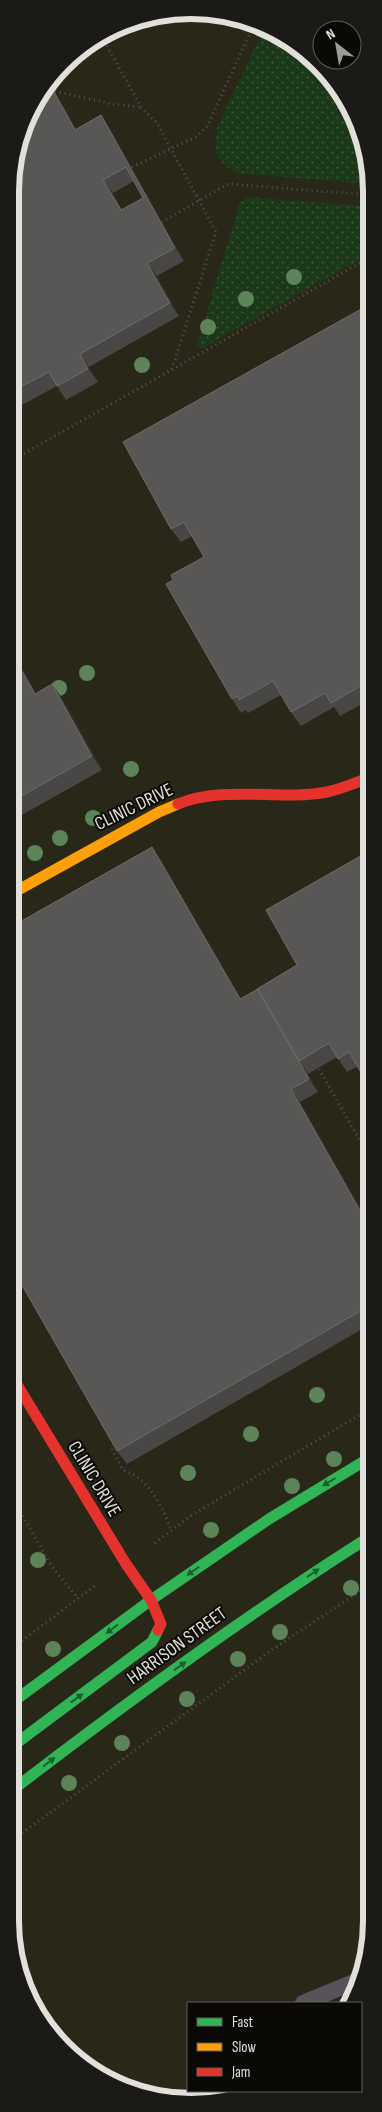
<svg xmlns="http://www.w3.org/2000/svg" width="382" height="2112" font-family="'Sofia Sans Condensed',sans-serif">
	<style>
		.built { fill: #292718 }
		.grass { fill: url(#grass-dots) }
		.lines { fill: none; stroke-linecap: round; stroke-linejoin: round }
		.path { stroke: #535154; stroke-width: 3; stroke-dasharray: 1 4; stroke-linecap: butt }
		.lane { stroke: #56535b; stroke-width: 16 }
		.fast { stroke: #30b455; stroke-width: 11 }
		.slow { stroke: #ff9f0a; stroke-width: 11 }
		.jam { stroke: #e5322d; stroke-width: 11 }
		.tree { fill: #5d8458 }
		.wall { fill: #484745; fill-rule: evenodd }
		.shaded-wall { fill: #302f2d }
		.building { fill: #585755; stroke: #6e6c6a; fill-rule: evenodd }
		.oneway { fill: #1d5e2e }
		.labels { text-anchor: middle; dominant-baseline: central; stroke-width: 4; stroke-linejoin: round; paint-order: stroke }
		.street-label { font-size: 19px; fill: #e2e0da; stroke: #0a0906 }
		.rim { fill: none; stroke: #e2e0da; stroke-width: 6 }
	</style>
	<defs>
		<pattern id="grass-dots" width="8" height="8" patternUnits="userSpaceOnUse" patternTransform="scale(1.25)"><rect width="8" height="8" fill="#1b3818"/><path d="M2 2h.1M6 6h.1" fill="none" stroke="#3c5439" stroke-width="1.8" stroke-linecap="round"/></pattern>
	</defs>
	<rect width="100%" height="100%" fill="#1e1e19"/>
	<path class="built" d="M214 12 271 29 319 63 353 111 372 179 370 1944 351 2003H188V2091H252L179 2102 121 2088 63 2049 24 1990 10 1921 12 168 34 101 81 48 144 16Z"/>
	<path class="grass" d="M265 27 271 29 319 63 353 111 372 184 243 174C217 168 211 150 218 125Z
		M250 197 372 207V253L201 349 197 345 240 202Z"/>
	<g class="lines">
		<path class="path" d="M102 37 141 107 157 123 216 232 172 369
			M45 89 112 104 141 107
			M132 167 196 137 208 125 254 24
			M162 222 228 184 372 195
			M11 461 372 256
			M319 1069 371 1160
			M116 1446 112 1449 123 1470C149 1478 163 1507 171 1531
			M10 1494 52 1567 78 1598
			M155 1543 192 1515 371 1408
			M10 1650 97 1584
			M10 1842 273 1649 371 1584"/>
		<path class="lane" d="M303 2003 359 1980
			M206 2098 209 2091"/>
		<path class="fast" d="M10 1704 151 1600 269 1519 371 1457
			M10 1748 152 1642 158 1630
			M10 1792C127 1702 246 1615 371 1536"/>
		<path class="slow" d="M11 894 159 812 178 804"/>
		<path class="jam" d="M178 804C225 785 279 801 327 792 342 789 357 782 371 777
			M10 1373 126 1564 151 1600 161 1624 158 1630"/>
	</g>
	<g class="tree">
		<circle cx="294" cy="277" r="8"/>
		<circle cx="246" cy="299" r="8"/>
		<circle cx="208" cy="327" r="8"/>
		<circle cx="142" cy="365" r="8"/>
		<circle cx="87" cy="673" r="8"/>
		<circle cx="59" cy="688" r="8"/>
		<circle cx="131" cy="769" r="8"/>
		<circle cx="93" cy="818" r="8"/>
		<circle cx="60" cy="838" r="8"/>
		<circle cx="35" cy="853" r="8"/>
		<circle cx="317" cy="1395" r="8"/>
		<circle cx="251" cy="1434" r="8"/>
		<circle cx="334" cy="1459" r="8"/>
		<circle cx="188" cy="1473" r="8"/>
		<circle cx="292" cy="1486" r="8"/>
		<circle cx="211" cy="1530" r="8"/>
		<circle cx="38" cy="1560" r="8"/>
		<circle cx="351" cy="1588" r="8"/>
		<circle cx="280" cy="1632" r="8"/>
		<circle cx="53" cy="1649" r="8"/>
		<circle cx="238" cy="1659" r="8"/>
		<circle cx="187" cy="1699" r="8"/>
		<circle cx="122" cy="1743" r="8"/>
		<circle cx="69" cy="1783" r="8"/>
	</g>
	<path class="wall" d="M62 104 76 129 101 115 110 129 184 261 157 276 179 316 89 367 98 382 66 400 57 386 11 411 12 168ZM134 181 143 198 122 210 113 193Z
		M372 303 371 699 340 716 334 707 301 726 291 712 281 695 248 713 246 710 241 713 232 699 173 580 204 557 192 536 181 542 171 529Z
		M11 649 36 693 62 698 102 770 11 821Z
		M161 860 241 999 297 965 358 1066 347 1072 337 1057 308 1074 318 1092 300 1102 371 1227V1324L127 1464 117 1451Z"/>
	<path class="shaded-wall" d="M53 90 62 104 84 144 75 130Z
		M101 115 110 129 184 261 175 248Z
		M103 180 113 193 130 224 121 210Z
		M147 263 157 276 179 316 170 303Z
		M80 354 89 367 98 382 88 369Z
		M11 649 45 707 35 694 11 652Z
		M52 684 62 698 102 770 92 756Z
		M152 847 161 860 249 1012 240 999Z
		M299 1061 308 1074 318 1092 309 1079Z
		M291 1089 300 1102 371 1227V1230Z"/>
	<path class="building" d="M53 90 75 130 101 115 175 248 147 263 170 303 80 354 88 369 57 386 49 372 11 392 12 168 34 101ZM126 167 143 198 121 210 103 180Z
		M372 303 371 680 331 703 325 693 291 712 273 681 239 700 237 696 232 699 166 584 173 580 171 575 204 557 184 522 171 529 123 442Z
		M11 652 35 694 52 684 92 756 11 802Z
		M152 847 240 999 258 989 309 1079 291 1089 371 1230V1305L117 1451 11 1266V927Z
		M371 850V1087L370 1088 349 1052 338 1059 329 1043 299 1061 257 989 297 965 266 910Z"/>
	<defs><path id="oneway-solid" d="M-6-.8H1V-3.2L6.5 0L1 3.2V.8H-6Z" transform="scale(1.25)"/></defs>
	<g class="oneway">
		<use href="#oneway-solid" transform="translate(329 1482) rotate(149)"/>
		<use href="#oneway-solid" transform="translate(193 1571) rotate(145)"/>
		<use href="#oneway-solid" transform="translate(313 1573) rotate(-33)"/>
		<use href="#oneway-solid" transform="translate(112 1629) rotate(143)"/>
		<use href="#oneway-solid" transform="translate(180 1666) rotate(-36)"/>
		<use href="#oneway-solid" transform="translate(77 1698) rotate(-36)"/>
		<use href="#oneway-solid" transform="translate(49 1762) rotate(-37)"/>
	</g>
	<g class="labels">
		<g class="street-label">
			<text transform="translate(134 807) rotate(-26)">CLINIC DRIVE</text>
			<text transform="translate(94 1479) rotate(59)">CLINIC DRIVE</text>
			<text transform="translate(177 1646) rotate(-36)">HARRISON STREET</text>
		</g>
	</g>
	<path d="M0 0H382V2112H0ZM191 19H191A172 172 0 0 1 363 191V1921A172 172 0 0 1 191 2093H191A172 172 0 0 1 19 1921V191A172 172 0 0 1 191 19Z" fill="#1b1a17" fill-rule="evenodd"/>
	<path class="rim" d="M191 19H191A172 172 0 0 1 363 191V1921A172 172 0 0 1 191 2093H191A172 172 0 0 1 19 1921V191A172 172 0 0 1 191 19Z"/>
	<rect x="187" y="2002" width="175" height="90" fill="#0a0906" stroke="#605f5b"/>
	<rect x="197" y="2018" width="25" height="8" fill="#30b455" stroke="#605f5b"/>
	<text x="232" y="2027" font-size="15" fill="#e2e0da">Fast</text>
	<rect x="197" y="2043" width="25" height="8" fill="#ff9f0a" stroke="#605f5b"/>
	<text x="232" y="2052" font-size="15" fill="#e2e0da">Slow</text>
	<rect x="197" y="2068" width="25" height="8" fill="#e5322d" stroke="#605f5b"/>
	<text x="232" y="2077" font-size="15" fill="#e2e0da">Jam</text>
	<g transform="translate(337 45) rotate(329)"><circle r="24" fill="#0a0906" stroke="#605f5b"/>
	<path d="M0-4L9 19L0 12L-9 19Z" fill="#9d9c96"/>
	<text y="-8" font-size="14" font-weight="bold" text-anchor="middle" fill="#e2e0da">N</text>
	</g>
</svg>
